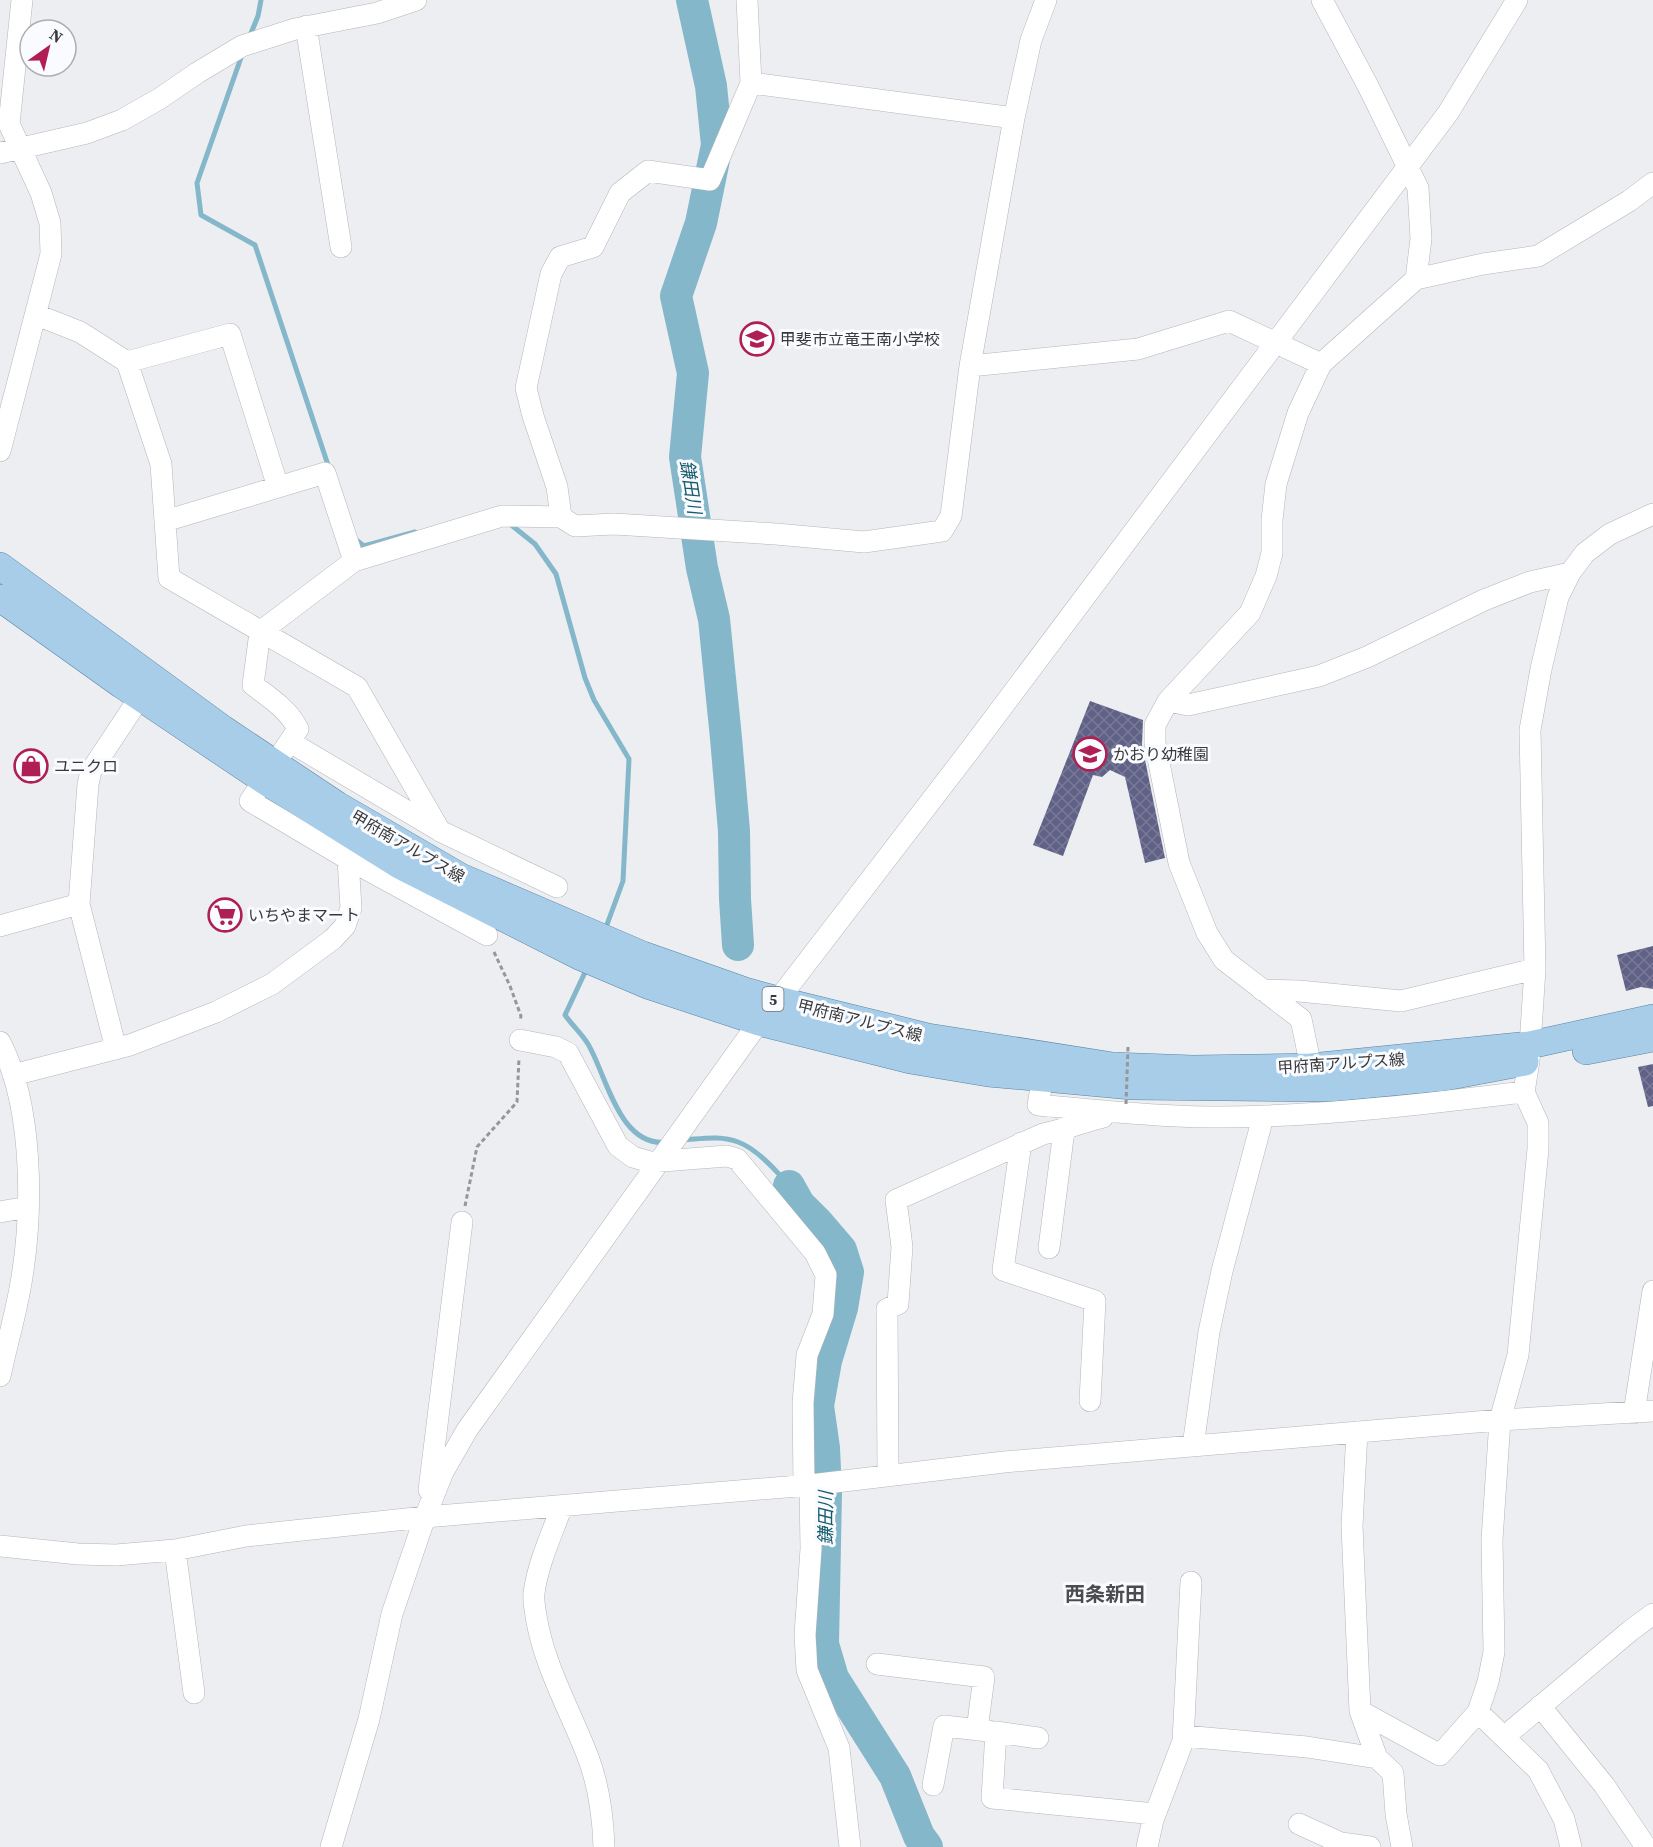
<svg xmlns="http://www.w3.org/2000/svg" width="1653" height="1847" font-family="'Source Serif 4','Noto Sans JP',serif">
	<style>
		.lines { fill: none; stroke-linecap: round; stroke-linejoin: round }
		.stream { stroke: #84b7c9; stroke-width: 5 }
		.river { stroke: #84b7c9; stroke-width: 32 }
		.building { fill: url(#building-cross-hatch) }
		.minor-casing { stroke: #b4b6b9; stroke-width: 22 }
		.major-casing { stroke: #5a84a3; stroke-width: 28 }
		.path { stroke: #96979a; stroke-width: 3; stroke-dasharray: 4.5 3; stroke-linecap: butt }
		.minor { stroke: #fff; stroke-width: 21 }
		.major { stroke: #a7cde9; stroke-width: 27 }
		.path-bridge { stroke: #96979a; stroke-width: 3; stroke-dasharray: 4.5 3; stroke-linecap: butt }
		.labels { text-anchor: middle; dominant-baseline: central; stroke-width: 6; stroke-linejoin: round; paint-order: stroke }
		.shield { fill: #f9fbfe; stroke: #737376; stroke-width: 1.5 }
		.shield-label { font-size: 15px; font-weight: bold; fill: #39393b }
		.poi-label { font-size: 16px; fill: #39393b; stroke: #f9fbfe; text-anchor: start }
		.street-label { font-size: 16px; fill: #39393b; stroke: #f9fbfe }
		.water-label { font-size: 18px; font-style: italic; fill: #175b6e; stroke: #f9fbfe }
		.quarter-label { font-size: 20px; font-weight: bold; fill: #4b4c4e; stroke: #f9fbfe }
	</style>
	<defs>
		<pattern id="building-cross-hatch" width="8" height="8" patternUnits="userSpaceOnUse" patternTransform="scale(1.5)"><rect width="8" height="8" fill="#606187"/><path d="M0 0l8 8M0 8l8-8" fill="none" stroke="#797a96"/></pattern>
	</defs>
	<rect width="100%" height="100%" fill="#eceef1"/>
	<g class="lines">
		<path class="stream" d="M249 38 258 16 261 0
			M243 52 197 183 201 215 255 245 329 468
			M510 524 535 544 556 574 585 678 594 700 629 759 623 881 605 930
			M355 539 364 546 415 532
			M587 968 565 1015C572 1025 582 1034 588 1044 607 1076 619 1148 667 1142
			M682 1140C701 1139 720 1135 738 1142 766 1152 799 1198 817 1222"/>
		<path class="river" d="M692 0 711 86 717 145 701 223 676 296 693 373 685 457 702 568 714 619 726 738 734 831 735 899 738 945
			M789 1186 799 1204 817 1222 841 1250 848 1272 842 1308 826 1361 818 1406 824 1448 826 1492 823 1644 833 1678 895 1776 919 1836 927 1847"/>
	</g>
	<path class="building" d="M1090 701 1143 720 1142 745 1165 858 1145 863 1125 777 1110 770 1102 777 1093 775 1063 856 1033 845Z
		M1653 946V989L1641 987 1626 991 1617 955Z
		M1653 1064V1106L1648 1107 1638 1067Z"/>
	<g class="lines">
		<defs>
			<path id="minor" d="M1322 0 1368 86 1418 188 1421 239 1416 279
				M306 26 341 247
				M751 83 1014 118
				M0 153 87 133 122 120 159 99 197 73 242 46 295 29 377 13 416 0
				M37 315 80 332 127 362 161 464 169 578 357 687 440 831 557 887
				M127 362 230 334 278 487
				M970 366 1138 349 1229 321 1321 364
				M0 451 51 254 50 223 41 193 9 124 22 0
				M561 517 557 487 533 416 526 388 551 274 560 257 593 247 620 193 648 171 710 180 751 83 747 0
				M165 521 325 473 354 561
				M1168 701 1188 705 1319 676 1367 657 1484 600 1530 582 1570 573
				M290 742 437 829
				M348 859 487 935
				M0 926 79 904
				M1262 990 1299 991 1401 1001 1535 969
				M520 1040 556 1047 568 1053 618 1146 633 1157 650 1162 727 1156 737 1159 815 1253 826 1275 823 1314 807 1355 803 1403 804 1485
				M0 1042C33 1105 33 1208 22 1277 17 1310 7 1343 0 1376
				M116 1049 79 904 88 784 91 771 140 697
				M1045 1065 1038 1105C1114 1112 1190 1120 1265 1116 1352 1113 1438 1102 1524 1092
				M1311 1067 1301 1019 1224 960 1207 933 1179 863 1155 743V725L1168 701 1250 613 1266 576 1272 553V520L1276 484 1298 413 1321 364 1416 279 1483 264 1538 256 1629 201 1653 183
				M13 1075 130 1045 216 1012 272 984 333 939 345 926 351 908 348 859 250 801 298 729C289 710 270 698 253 685L260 632 354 561 502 516 561 517 575 526 614 524 776 534 864 542 942 531 951 516 970 366 1014 118 1031 40 1046 0
				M1021 1143 1003 1270 1095 1301 1090 1401
				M0 1212 28 1207
				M1049 1248 1064 1130
				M1634 1413 1653 1291
				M1357 1432 1352 1526 1360 1711 1377 1758 1393 1773 1396 1814 1402 1847
				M1193 1446 1209 1332 1222 1271 1263 1117
				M888 1474 887 1309 898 1304 902 1247 896 1200 1043 1134C1064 1130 1083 1122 1103 1117
				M810 1485 811 1549 805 1635 807 1670 839 1748 850 1847
				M429 1490 462 1222
				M562 1506C552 1534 538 1563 534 1593 533 1600 535 1608 536 1616 544 1666 570 1710 588 1757 599 1786 603 1816 604 1847
				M0 1546 78 1554 116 1555 175 1550 246 1536 425 1517 810 1485 1004 1462 1500 1420 1653 1411
				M175 1550 194 1693
				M877 1664 984 1677 977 1730
				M1540 1706 1604 1785 1646 1847
				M1360 1711 1440 1755 1478 1712 1488 1682 1494 1652 1492 1540 1500 1420 1518 1355 1538 1149V1123L1524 1092 1529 1061 1535 969 1530 730 1541 669 1558 597 1570 573 1585 553 1610 534 1653 514
				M1478 1712 1538 1770 1564 1819 1571 1847
				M1184 1736 1307 1747 1377 1758
				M1504 1737 1630 1631 1653 1614
				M1038 1738 996 1732 992 1798 1155 1814
				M933 1785 944 1726 989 1731
				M1299 1824 1341 1843 1370 1847
				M331 1847 369 1719 392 1614 425 1517 443 1472 467 1430 759 1022 778 1000 970 750 1448 113 1517 0
				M1147 1847 1153 1820 1183 1741 1191 1582"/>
			<path id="major" d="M0 566 223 729 337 805 461 877 643 955 745 991 778 1000 928 1037 1113 1066 1193 1069 1311 1067 1530 1045 1653 1018
				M0 598 122 685 265 781 401 866 579 956 650 986 759 1022 910 1060 988 1073 1132 1086 1329 1088 1445 1077 1525 1062
				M1586 1051 1653 1038"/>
		</defs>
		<use href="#minor" class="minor-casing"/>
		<use href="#major" class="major-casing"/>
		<path class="path" d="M494 952 510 986 521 1016 520 1021
			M465 1206 477 1147 517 1102 519 1058"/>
		<use href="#minor" class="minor"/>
		<use href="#major" class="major"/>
		<path class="path-bridge" d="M1126 1104 1128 1047"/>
	</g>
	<defs>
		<symbol id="school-ring" viewBox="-11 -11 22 22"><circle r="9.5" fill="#f9fbfe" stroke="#b01f53" stroke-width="1.5"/><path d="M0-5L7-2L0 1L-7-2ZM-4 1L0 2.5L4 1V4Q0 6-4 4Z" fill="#b01f53"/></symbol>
		<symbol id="shop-ring" viewBox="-11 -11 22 22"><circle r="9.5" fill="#f9fbfe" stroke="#b01f53" stroke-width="1.5"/><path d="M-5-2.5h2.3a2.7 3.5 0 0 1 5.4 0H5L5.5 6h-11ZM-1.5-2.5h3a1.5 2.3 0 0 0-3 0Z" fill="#b01f53"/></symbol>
		<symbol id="supermarket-ring" viewBox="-11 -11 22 22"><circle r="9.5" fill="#f9fbfe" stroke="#b01f53" stroke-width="1.5"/><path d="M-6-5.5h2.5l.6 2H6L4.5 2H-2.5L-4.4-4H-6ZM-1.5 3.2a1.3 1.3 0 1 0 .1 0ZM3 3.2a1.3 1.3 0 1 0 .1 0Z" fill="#b01f53"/></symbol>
	</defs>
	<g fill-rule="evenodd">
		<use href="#school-ring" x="738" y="320" width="38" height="38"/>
		<use href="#school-ring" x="1071" y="735" width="38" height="38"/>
		<use href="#shop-ring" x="12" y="747" width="38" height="38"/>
		<use href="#supermarket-ring" x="206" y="896" width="38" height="38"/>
	</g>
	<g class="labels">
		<rect class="shield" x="762.5" y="987" width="21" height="24" rx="4.5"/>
		<g class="shield-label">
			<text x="773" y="999">5</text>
		</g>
		<g class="poi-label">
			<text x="780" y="339">甲斐市立竜王南小学校</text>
			<text x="1113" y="754">かおり幼稚園</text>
			<text x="54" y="766">ユニクロ</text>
			<text x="248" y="915">いちやまマート</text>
		</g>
		<g class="street-label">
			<text transform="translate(408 846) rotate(30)">甲府南アルプス線</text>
			<text transform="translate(860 1020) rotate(14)">甲府南アルプス線</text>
			<text transform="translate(1341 1063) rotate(-4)">甲府南アルプス線</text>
		</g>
		<g class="water-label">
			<text transform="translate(691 487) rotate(81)">鎌田川</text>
			<text transform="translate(825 1518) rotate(-90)">鎌田川</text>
		</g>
		<g class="quarter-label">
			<text x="1105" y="1594">西条新田</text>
		</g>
	</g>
	<g transform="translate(48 48) rotate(34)"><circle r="28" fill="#f9fbfe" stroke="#acadb0" stroke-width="1.5"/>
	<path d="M0-4.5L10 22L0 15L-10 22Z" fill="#b01f53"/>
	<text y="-9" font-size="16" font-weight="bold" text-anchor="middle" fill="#39393b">N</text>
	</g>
</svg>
